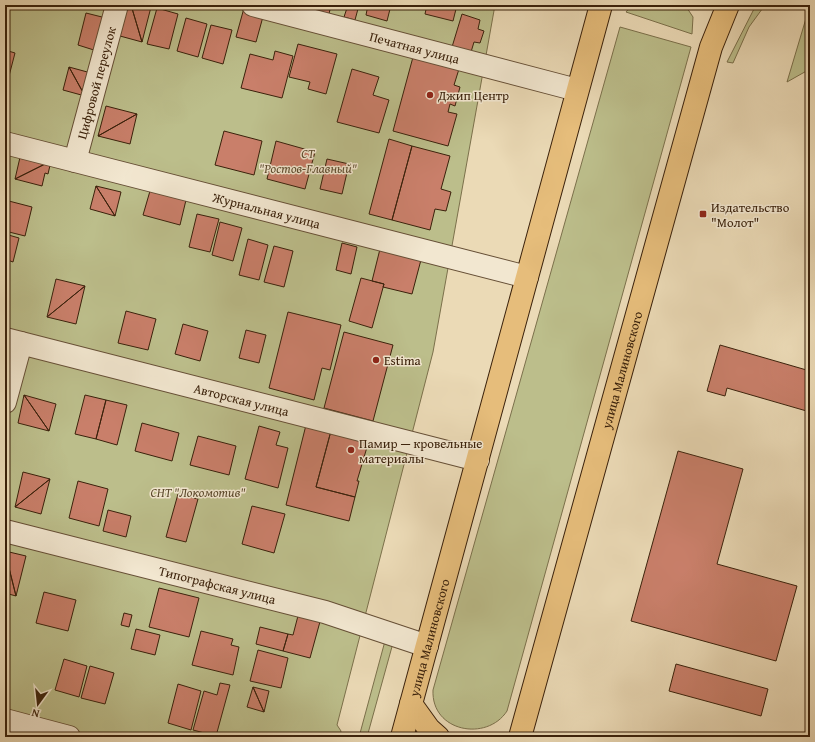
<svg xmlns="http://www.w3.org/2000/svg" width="815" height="742" font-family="'Gentium Book Plus',serif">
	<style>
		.green { fill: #bcbe8b; stroke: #7b704b }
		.building { fill: #c97f6a; stroke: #3a210b }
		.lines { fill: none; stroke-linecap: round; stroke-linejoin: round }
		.minor-casing { stroke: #664f36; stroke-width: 24 }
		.highway-casing { stroke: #3a210b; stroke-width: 24 }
		.minor { stroke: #f2e7d0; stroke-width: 22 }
		.highway { stroke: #e6bd7b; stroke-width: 22 }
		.poi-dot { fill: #8f2418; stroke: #f2e7d0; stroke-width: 1.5 }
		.labels { text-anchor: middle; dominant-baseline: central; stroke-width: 3; stroke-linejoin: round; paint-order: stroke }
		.street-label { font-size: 13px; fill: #3a210b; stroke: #f2e7d0 }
		.poi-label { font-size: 13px; fill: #3a210b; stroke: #f2e7d0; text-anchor: start }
		.park-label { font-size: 13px; font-style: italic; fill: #5a482b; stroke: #f2e7d0 }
	</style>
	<rect width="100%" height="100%" fill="#ebdab6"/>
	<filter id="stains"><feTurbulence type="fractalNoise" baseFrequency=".005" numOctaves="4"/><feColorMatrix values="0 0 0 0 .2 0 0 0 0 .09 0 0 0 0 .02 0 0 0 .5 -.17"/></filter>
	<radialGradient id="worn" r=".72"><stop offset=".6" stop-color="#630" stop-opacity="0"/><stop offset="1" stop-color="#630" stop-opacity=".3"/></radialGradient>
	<path class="green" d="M5 5H495L433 352 337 725 341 731 340 737H5Z
		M632 5H685L693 17 692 34 626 12Z
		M756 5H765L749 27 733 63 727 62Z
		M810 5V69L787 82Z
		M620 27 691 47 507 711C487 742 431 732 433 690Z
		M385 641 393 643 367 737H359Z"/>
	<path class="building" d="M74 5H91L90 9Z
		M128 5H131L142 42 120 36Z
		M131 5 151 7 142 42Z
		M308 5H331L329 14 307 8Z
		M348 5H359L355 20 344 17Z
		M368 5H391L387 21 366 15Z
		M427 5H457L453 21 425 14Z
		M157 8 178 14 169 49 147 44Z
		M244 8 264 13 256 42 236 37Z
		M86 13 106 18 97 51 78 45Z
		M462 14 480 20 478 29 484 31 480 43 474 42 471 52 452 47Z
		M186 18 207 24 198 57 177 51Z
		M211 25 232 30 223 64 202 58Z
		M298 44 337 54 326 94 308 89 310 82 289 77Z
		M5 50 15 53 9 76 5 75Z
		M275 51 293 56 282 98 241 88 250 54 273 60Z
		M413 57 459 69 454 85 460 87 455 106 450 104 448 112 457 114 448 146 393 131Z
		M69 67 91 73 85 96Z
		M69 67 85 96 63 90Z
		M352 69 379 77 373 95 389 100 379 133 337 122Z
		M106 106 137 114 98 136Z
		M137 114 130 144 98 136Z
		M224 131 262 141 254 175 215 165Z
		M389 139 412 146 392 220 369 214Z
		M276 141 315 152 305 189 267 179Z
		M412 146 450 156 441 189 451 192 446 211 435 209 430 230 392 220Z
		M21 153 51 161 15 179Z
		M327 159 349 164 342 194 320 189Z
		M51 161 48 174 45 173 42 186 15 179Z
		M96 186 121 192 115 216Z
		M96 186 115 216 90 209Z
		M150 191 186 200 180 225 143 215Z
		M5 200 32 207 25 236 5 231Z
		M197 214 219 219 210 252 189 247Z
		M220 222 242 228 233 261 212 255Z
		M5 234 19 238 13 262 5 259Z
		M248 239 268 245 259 280 239 275Z
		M342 243 357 247 351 274 336 270Z
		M381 245 422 256 412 294 383 287 384 284 372 281Z
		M274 246 293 251 284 287 264 282Z
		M361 278 384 284 372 328 349 321Z
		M56 279 85 286 47 317Z
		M85 286 76 324 47 317Z
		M126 311 156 319 148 350 118 343Z
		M288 312 341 325 330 370 322 368 314 400 269 388Z
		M183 324 208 331 200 361 175 354Z
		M246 330 266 335 259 363 239 358Z
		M344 332 393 345 373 421 324 408Z
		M720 345 810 371V412L727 388 725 396 707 391Z
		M24 395 56 404 49 431Z
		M24 395 49 431 18 423Z
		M85 395 106 400 96 439 75 434Z
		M106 400 127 405 117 445 96 439Z
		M307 421 332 427 316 487 355 497 349 521 286 505Z
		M142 423 179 433 172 461 135 451Z
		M259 426 280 432 276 445 288 448 278 488 245 479Z
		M332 427 370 437 357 481H359L355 497 316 487Z
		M198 436 236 446 229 475 190 465Z
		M678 451 743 469 717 564 797 586 776 661 631 621Z
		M23 472 50 479 15 507Z
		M50 479 41 514 15 507Z
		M78 481 108 489 99 526 69 518Z
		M178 494 198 499 186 542 166 537Z
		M252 506 285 514 274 553 242 544Z
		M108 510 131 516 126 537 103 531Z
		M5 551 26 556 16 596 5 552Z
		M5 552 16 596 5 593Z
		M159 588 199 598 189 637 149 627Z
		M44 592 76 600 68 631 36 623Z
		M299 612 321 618 310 658 283 651 288 634 293 635Z
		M124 613 132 615 129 627 121 625Z
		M260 627 288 634 283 651 256 644Z
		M136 629 160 635 155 655 131 649Z
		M201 631 233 639 231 645 239 647 233 675 192 665Z
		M258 650 288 658 281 688 250 681Z
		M64 659 87 666 79 697 55 690Z
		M676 664 768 689 761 716 669 691Z
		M90 666 114 673 105 704 81 698Z
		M220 683 230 685 216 736 193 730 204 691 217 695Z
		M178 684 201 691 191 730 168 723Z
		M253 687 264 712 247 707Z
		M253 687 269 691 264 712Z"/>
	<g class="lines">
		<defs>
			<g id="minor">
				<path id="s1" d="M253 5 577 90"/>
				<path id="s2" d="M5 143 527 277"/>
				<path id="s3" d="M75 161 117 5"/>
				<path id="s4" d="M5 339 478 460"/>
				<path d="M5 402 21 343"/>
				<path id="s5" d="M5 531 325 612 427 646"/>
				<path d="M5 720 69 737"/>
			</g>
			<g id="highway">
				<path d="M411 704 429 729 438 737"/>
				<path id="s6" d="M402 737 601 5"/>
				<path id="s7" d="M520 737 711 47 728 5"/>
			</g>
		</defs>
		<use href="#minor" class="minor-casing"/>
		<use href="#highway" class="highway-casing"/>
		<use href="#minor" class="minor"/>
		<use href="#highway" class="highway"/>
	</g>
	<g class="poi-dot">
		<circle cx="430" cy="95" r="4"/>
		<rect x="699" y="210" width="8" height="8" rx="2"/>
		<circle cx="376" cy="360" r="4"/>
		<circle cx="351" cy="450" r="4"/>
	</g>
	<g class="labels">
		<g class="street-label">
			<text stroke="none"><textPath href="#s1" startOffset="167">Печатная улица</textPath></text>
			<text stroke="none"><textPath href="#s3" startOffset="81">Цифровой переулок</textPath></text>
			<text stroke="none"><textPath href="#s2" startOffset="270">Журнальная улица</textPath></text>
			<text stroke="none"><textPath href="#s7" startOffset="381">улица Малиновского</textPath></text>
			<text stroke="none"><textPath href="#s4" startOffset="244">Авторская улица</textPath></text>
			<text stroke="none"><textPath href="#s5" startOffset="219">Типографская улица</textPath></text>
			<text stroke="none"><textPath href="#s6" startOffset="103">улица Малиновского</textPath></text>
		</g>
		<g class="poi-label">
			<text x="438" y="95">Джип Центр</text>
			<text x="711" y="207">Издательство<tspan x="711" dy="15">"Молот"</tspan></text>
			<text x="384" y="360">Estima</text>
			<text x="359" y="443">Памир — кровельные<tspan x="359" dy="15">материалы</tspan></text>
		</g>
		<g class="park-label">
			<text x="308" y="153">СТ<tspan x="308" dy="15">"Ростов-Главный"</tspan></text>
			<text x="198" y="492">СНТ "Локомотив"</text>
		</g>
	</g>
	<rect width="815" height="742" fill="none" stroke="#ebdab6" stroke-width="20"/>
	<rect x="6" y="6" width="803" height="730" fill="none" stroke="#3a210b" stroke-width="2"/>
	<rect x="10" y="10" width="795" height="722" fill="none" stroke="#3a210b"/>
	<g transform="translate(38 704) rotate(195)" stroke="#f2e7d0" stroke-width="3" paint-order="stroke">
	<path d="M0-3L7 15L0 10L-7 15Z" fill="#3a210b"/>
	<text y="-6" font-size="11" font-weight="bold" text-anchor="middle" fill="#3a210b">N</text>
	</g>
	<rect width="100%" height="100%" filter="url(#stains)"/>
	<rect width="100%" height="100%" fill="url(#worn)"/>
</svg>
